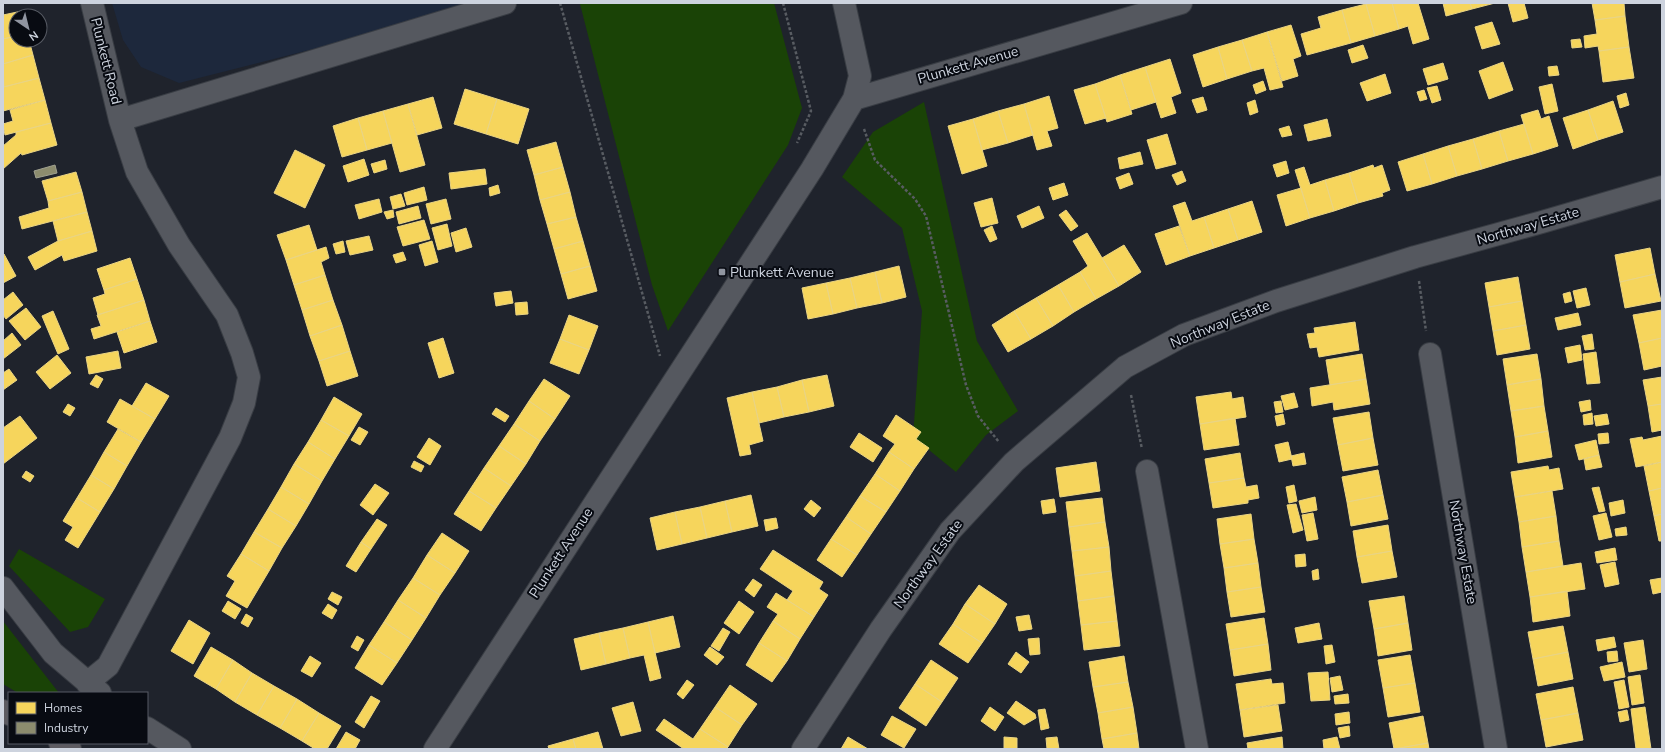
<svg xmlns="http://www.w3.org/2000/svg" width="1665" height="752" font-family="'Nunito Sans',sans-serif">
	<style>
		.built { fill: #1d283c }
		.green { fill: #1a4306 }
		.homes { fill: #f6d55c; stroke: #ead483 }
		.industry { fill: #8c8c6e; stroke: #a0a190 }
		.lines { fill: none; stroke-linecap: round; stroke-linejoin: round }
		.minor-casing { stroke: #393d44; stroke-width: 24 }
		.major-casing { stroke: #393d44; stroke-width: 24 }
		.path { stroke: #585c62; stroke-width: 2.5; stroke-dasharray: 3 2; stroke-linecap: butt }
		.minor { stroke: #55585f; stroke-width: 22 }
		.major { stroke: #5d5b61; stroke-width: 22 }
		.poi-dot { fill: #9095a0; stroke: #080b12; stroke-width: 1.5 }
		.labels { text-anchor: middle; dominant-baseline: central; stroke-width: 4; stroke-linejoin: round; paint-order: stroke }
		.street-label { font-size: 14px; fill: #cdd3de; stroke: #080b12 }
		.poi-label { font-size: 14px; fill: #cdd3de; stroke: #080b12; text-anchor: start }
	</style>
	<rect width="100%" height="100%" fill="#1f232c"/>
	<path class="built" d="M112 3H496L179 83 141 67 123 40Z"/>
	<path class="green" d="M583 3H774L802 108 788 145 668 331 652 285 580 4Z
		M924 102 977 341 1018 411 986 435 956 472 913 437 922 311 902 228 842 177 873 132Z
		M19 549 105 599 88 627 70 632 9 566Z
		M3 621 59 693H18L3 684Z"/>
	<path class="homes" d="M1392 3H1418L1429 39 1413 44 1408 26 1399 29Z
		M1392 3 1399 29 1375 36 1366 4Z
		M1443 3H1470L1472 9 1446 16Z
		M1470 3H1495L1472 9Z
		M1508 3H1524L1528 18 1513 22Z
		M1592 3H1624L1625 16 1595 20Z
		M1366 4 1375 36 1351 43 1342 10Z
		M1342 10 1351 43 1307 55 1301 34 1321 28 1318 17Z
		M22 11 23 16H16V36L3 39V15Z
		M1625 16 1629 47 1599 51 1598 46 1585 48 1584 36 1597 34 1595 20Z
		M1492 22 1500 44 1482 49 1475 27Z
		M1291 25 1301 56 1293 59 1298 76 1282 81 1267 32Z
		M1267 32 1283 87 1270 90 1264 68 1252 71 1242 40Z
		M16 36V40H29L33 55 3 64V39Z
		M1580 39 1582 47 1572 48 1571 40Z
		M1242 40 1252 71 1227 79 1218 47Z
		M1363 45 1368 58 1352 63 1348 50Z
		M1218 47 1227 79 1203 87 1193 55Z
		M1629 47 1634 78 1603 82 1599 51Z
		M33 55 39 78 4 87 3 64Z
		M1170 59 1181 93 1171 97 1176 113 1161 118 1145 67Z
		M1503 62 1513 90 1489 99 1479 71Z
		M1443 63 1448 79 1428 85 1423 69Z
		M1557 66 1559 75 1549 76 1548 67Z
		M1145 67 1156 102 1131 110 1120 75Z
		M1385 74 1391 93 1367 101 1360 83Z
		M1120 75 1132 114 1107 122 1095 84Z
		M39 78 45 100 3 111V87Z
		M1263 81 1266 90 1256 94 1253 85Z
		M1095 84 1106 118 1085 124 1074 90Z
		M1552 84 1558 111 1545 114 1539 87Z
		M1437 86 1441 100 1432 103 1427 88Z
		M465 89 497 99 486 134 454 124Z
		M1424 90 1427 99 1420 101 1417 92Z
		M1626 93 1629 105 1620 108 1617 96Z
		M1049 96 1058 128 1047 131 1052 146 1037 150 1024 104Z
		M433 97 442 128 417 135 408 104Z
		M1203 97 1207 110 1197 113 1192 100Z
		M497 99 529 109 518 144 486 134Z
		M45 100 51 123 5 135 3 124 13 121 10 110Z
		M1255 100 1258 112 1250 115 1247 103Z
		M1613 101 1623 132 1598 140 1588 110Z
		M408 104 425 165 400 172 383 111Z
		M1024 104 1033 135 1008 143 998 111Z
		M1538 110 1541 119 1549 116 1558 146 1533 154 1521 115Z
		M1588 110 1598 140 1573 149 1563 118Z
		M383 111 392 143 367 150 358 118Z
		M998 111 1008 143 982 150 973 119Z
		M358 118 367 150 342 157 333 126Z
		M973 119 987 166 962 174 948 126Z
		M1327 119 1331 136 1308 141 1304 125Z
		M51 123 57 145 22 155 21 153 3 169V146L16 135V132Z
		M1524 124 1533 154 1508 161 1499 131Z
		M1289 126 1292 135 1282 137 1279 129Z
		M1499 131 1508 161 1482 169 1473 139Z
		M1167 134 1176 164 1156 169 1147 140Z
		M1473 139 1482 169 1457 176 1448 146Z
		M556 142 563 167 534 175 527 150Z
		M1448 146 1457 176 1432 184 1423 154Z
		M295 150 325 165 305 208 274 193Z
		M1140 152 1143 164 1120 169 1118 158Z
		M1423 154 1432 184 1407 191 1398 162Z
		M364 159 369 175 348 182 343 166Z
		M385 160 387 169 374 173 371 164Z
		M1286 161 1289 173 1277 177 1273 165Z
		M1373 165 1374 168 1382 165 1390 190 1382 193 1383 196 1358 203 1349 173Z
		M563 167 570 192 540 200 534 175Z
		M1304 167 1310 185 1325 180 1334 211 1310 218 1295 170Z
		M485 169 487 184 451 189 449 173Z
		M1182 171 1186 181 1177 185 1172 175Z
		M76 172 82 192 48 201 42 181Z
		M1129 173 1133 184 1120 189 1116 178Z
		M1349 173 1358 203 1334 211 1325 180Z
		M1064 183 1068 195 1053 200 1049 188Z
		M498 185 500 193 490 196 489 188Z
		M424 187 427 200 407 205 404 193Z
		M1301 188 1310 218 1286 226 1277 195Z
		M82 192 87 212 22 229 19 217 49 208 48 201Z
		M570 192 576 217 547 224 540 200Z
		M401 194 405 206 393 209 390 197Z
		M992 198 998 223 981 227 974 203Z
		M379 199 382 212 359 219 355 205Z
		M446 199 451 219 431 224 426 204Z
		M1252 201 1262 232 1238 240 1228 209Z
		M1185 202 1192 221 1204 217 1214 248 1190 256 1173 206Z
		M418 206 421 218 399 224 396 212Z
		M1039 206 1044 218 1022 228 1017 216Z
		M1228 209 1238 240 1214 248 1204 217Z
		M393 210 394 217 387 219 384 212Z
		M1066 210 1078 226 1071 231 1059 215Z
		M87 212 92 231 58 241 53 221Z
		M576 217 583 241 554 249 547 224Z
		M424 220 430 239 403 246 397 227Z
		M447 224 452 246 438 250 432 228Z
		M309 225 317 250 286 260 277 235Z
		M992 226 997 239 990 242 984 230Z
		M1179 226 1190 256 1166 265 1155 234Z
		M466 228 472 247 456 252 451 233Z
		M92 231 97 251 64 261 62 255 35 270 28 257 58 241Z
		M1087 233 1119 286 1096 299 1080 272 1088 266 1073 241Z
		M369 236 373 250 350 255 346 241Z
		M343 241 345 252 336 254 333 244Z
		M432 241 438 262 425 266 419 245Z
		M583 241 590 266 561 274 554 249Z
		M1124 245 1141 272 1119 286 1102 258Z
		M326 247 329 258 321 262 325 275 294 285 286 260Z
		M1650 248 1655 274 1620 282 1615 255Z
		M403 252 406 260 396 263 393 255Z
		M3 254H4L16 276 3 283Z
		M130 258 137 279 104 290 97 269Z
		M590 266 597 291 568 299 561 274Z
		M899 266 906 297 882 303 875 272Z
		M875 272 882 303 857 308 850 278Z
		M1080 272 1096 299 1074 312 1058 285Z
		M1655 274 1661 301 1625 308 1620 282Z
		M325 275 333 300 302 310 294 285Z
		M1518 277 1522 301 1489 307 1485 283Z
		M850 278 857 308 833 314 826 283Z
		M137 279 144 300 98 315 93 298 105 294 104 290Z
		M826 283 833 314 808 319 802 288Z
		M1058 285 1074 312 1053 326 1036 298Z
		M1586 288 1590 305 1577 308 1573 291Z
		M511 291 513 303 496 306 494 293Z
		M13 292 23 305 6 319 3 315V300Z
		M1570 292 1572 301 1565 303 1563 294Z
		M1036 298 1053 326 1031 339 1014 311Z
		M144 300 150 321 94 339 91 329 101 326 97 315Z
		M333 300 342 325 310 336 302 310Z
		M1522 301 1526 325 1493 331 1489 307Z
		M527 302 528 314 516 315 515 303Z
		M26 308 41 327 25 340 9 321Z
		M1662 310V338L1639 343 1633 315Z
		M53 311 69 349 58 354 42 316Z
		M1014 311 1031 339 1008 352 992 325Z
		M1578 313 1581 325 1558 330 1555 318Z
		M569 315 598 326 589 350 560 339Z
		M150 321 157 342 124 353 117 332Z
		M1355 322 1359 350 1319 357 1317 347 1310 348 1307 334 1315 333 1314 328Z
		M342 325 350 351 319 361 310 336Z
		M1526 325 1530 349 1497 355 1493 331Z
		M12 333 21 345 3 359V341Z
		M1592 334 1594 349 1585 350 1582 336Z
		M443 338 454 373 439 378 428 343Z
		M1662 338V366L1644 370 1639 343Z
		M560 339 589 350 579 374 550 363Z
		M1580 345 1582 360 1568 363 1565 348Z
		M118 351 121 368 89 374 86 357Z
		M350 351 358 376 327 386 319 361Z
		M1596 352 1600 383 1587 384 1583 354Z
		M1362 354 1366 379 1330 385 1326 360Z
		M1537 354 1541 379 1507 385 1503 359Z
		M57 355 71 373 50 389 36 372Z
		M9 369 17 380 3 390V373Z
		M96 375 103 379 98 388 90 384Z
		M827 375 834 406 809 412 802 380Z
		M1662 377V404L1648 406 1643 380Z
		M544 379 570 396 555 419 529 401Z
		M1366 379 1370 404 1334 410 1333 402 1312 406 1310 388Z
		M1541 379 1544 406 1511 411 1507 385Z
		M802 380 809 412 784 417 777 387Z
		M146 383 169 396 155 419 132 406Z
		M777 387 784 417 759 423 752 392Z
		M752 392 763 441 749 445 751 454 740 456 727 398Z
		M1231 392 1232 399 1243 397 1246 417 1200 424 1196 397Z
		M1294 393 1298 407 1285 410 1281 396Z
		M334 397 362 414 349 436 321 420Z
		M120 399 155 419 141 442 107 422Z
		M1590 400 1591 410 1581 412 1579 402Z
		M529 401 555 419 540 441 514 424Z
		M1281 401 1283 412 1276 413 1274 402Z
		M68 404 75 408 70 416 63 412Z
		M1662 404V430L1652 432 1648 406Z
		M1544 406 1548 431 1515 437 1511 411Z
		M496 408 509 416 505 422 492 414Z
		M1369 412 1373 438 1338 445 1333 418Z
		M1592 413 1593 424 1584 425 1583 415Z
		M1283 414 1285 424 1277 426 1275 416Z
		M1607 414 1609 424 1596 426 1594 416Z
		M896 415 921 432 916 439 929 448 914 469 889 452 895 444 883 436Z
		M20 416 37 438 3 464V428Z
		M1235 418 1239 445 1204 450 1200 424Z
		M321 420 349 436 335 459 308 442Z
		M514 424 540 441 526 464 499 446Z
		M359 427 368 432 360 445 351 440Z
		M118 429 141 442 127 466 104 452Z
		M1548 431 1552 457 1518 463 1515 437Z
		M859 433 882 448 873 462 850 447Z
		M1608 433 1609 443 1599 444 1598 434Z
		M1662 436V462L1636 467 1630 439 1642 437 1643 440Z
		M429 438 441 446 430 465 417 457Z
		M1373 438 1378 465 1343 471 1338 445Z
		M1596 440 1599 455 1579 460 1575 445Z
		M308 442 335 459 322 481 294 464Z
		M1288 442 1292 459 1279 462 1275 445Z
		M499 446 526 464 511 486 484 468Z
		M104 452 127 466 114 489 91 475Z
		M889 452 914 469 900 491 875 474Z
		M1240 453 1244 478 1209 483 1205 459Z
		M1304 453 1306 464 1293 466 1291 456Z
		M1599 455 1602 467 1586 470 1584 459Z
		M414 461 424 466 421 472 411 467Z
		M1096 462 1100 491 1060 497 1056 468Z
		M1662 462V488L1649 491 1644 466Z
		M294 464 322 481 309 504 281 487Z
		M1548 466 1549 470 1559 468 1563 489 1515 497 1511 472Z
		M484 468 511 486 496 508 469 491Z
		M1378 470 1383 495 1347 502 1342 477Z
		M26 471 34 476 30 482 22 477Z
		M875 474 900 491 886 512 860 496Z
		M91 475 114 489 100 512 77 498Z
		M1244 478 1246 487 1257 485 1259 498 1248 500V503L1213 508 1209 483Z
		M375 484 389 493 373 515 360 505Z
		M1294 485 1297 501 1289 503 1286 487Z
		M281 487 309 504 296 526 268 509Z
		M1599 487 1605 511 1599 512 1592 488Z
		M1662 488V514L1654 516 1649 491Z
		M469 491 496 508 481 531 454 514Z
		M1552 491 1556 516 1519 522 1515 497Z
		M751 495 758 526 732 532 725 501Z
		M1383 495 1388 519 1351 526 1347 502Z
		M860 496 886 512 871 534 846 517Z
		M1315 497 1317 510 1302 513 1299 501Z
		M77 498 100 512 78 548 65 540 73 527 63 521Z
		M1102 498 1105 522 1069 527 1066 502Z
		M1054 499 1056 512 1043 514 1041 501Z
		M811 500 821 508 814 517 804 509Z
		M1623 500 1625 513 1611 516 1609 503Z
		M725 501 732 532 707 538 700 507Z
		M1296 504 1303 530 1293 533 1287 505Z
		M700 507 707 538 682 544 675 512Z
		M268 509 296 526 282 548 254 532Z
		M675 512 682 544 657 550 650 518Z
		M1313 513 1318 539 1307 541 1302 515Z
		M1606 513 1612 537 1599 540 1593 516Z
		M1251 514 1254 539 1220 544 1217 519Z
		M1662 514V541H1659L1654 516Z
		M1556 516 1559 541 1522 547 1519 522Z
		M846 517 871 534 857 555 831 539Z
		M776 518 778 528 766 531 764 520Z
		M377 519 387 525 371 549 361 542Z
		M1105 522 1109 547 1072 551 1069 527Z
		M1388 525 1392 551 1357 557 1353 531Z
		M1626 527 1627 535 1616 536 1615 529Z
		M254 532 282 548 269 571 241 554Z
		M442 533 469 551 455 573 427 555Z
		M831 539 857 555 842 577 817 560Z
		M1254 539 1258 563 1224 568 1220 544Z
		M1559 541 1563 566 1526 572 1522 547Z
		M361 542 371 549 356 572 346 566Z
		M1109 547 1111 571 1075 576 1072 551Z
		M1615 548 1617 560 1597 563 1595 552Z
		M773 550 823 582 819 589 828 595 814 617 787 600 793 591 760 569Z
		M1392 551 1397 577 1362 583 1357 557Z
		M241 554 269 571 247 608 226 596 235 581 227 576Z
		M1305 554 1306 566 1296 567 1295 555Z
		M427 555 455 573 440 595 413 578Z
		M1615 562 1619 584 1605 587 1600 565Z
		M1258 563 1261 587 1227 592 1224 568Z
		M1581 563 1585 589 1530 597 1526 572Z
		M1318 569 1319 579 1313 580 1312 571Z
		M1111 571 1114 596 1078 601 1075 576Z
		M413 578 440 595 426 618 398 600Z
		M1662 578V592L1653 594 1650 580Z
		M753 579 762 585 754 597 745 590Z
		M979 585 1007 604 995 624 965 604Z
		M1261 587 1265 612 1231 617 1227 592Z
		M1567 591 1570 616 1533 622 1530 597Z
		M332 592 342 597 338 605 328 599Z
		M776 593 814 617 800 639 773 621 778 614 767 607Z
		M1114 596 1117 621 1081 625 1078 601Z
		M1404 596 1408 623 1374 629 1369 601Z
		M398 600 426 618 412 640 384 622Z
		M228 601 241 609 235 619 222 611Z
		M739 601 754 612 739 634 724 623Z
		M328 604 337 610 332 619 322 613Z
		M965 604 995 624 982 643 953 624Z
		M246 614 253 618 248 627 241 623Z
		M1029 615 1032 629 1019 631 1016 617Z
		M673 616 680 647 655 653 648 622Z
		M1264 618 1268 644 1230 650 1226 624Z
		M189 620 210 633 193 664 171 651Z
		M773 621 800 639 787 661 759 643Z
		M1117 621 1120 646 1084 650 1081 625Z
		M384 622 412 640 397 663 369 645Z
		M648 622 661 678 650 681 644 655 630 658 623 628Z
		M1319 623 1322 639 1298 643 1295 628Z
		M1408 623 1412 650 1378 656 1374 629Z
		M953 624 982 643 968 663 939 644Z
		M1563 626 1568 652 1533 659 1528 632Z
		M623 628 630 658 606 664 599 633Z
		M723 628 730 632 719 651 711 646Z
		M599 633 606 664 581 670 574 639Z
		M357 636 364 640 358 651 351 647Z
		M1614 637 1616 647 1598 651 1596 640Z
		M1039 638 1040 654 1030 655 1028 639Z
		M1643 640 1647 669 1629 672 1624 643Z
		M759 643 787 661 772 682 746 665Z
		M1268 644 1271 670 1234 676 1230 650Z
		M369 645 397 663 382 685 355 668Z
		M1332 645 1335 662 1326 664 1324 646Z
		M211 647 233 660 216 689 194 676Z
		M710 647 724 657 717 665 704 655Z
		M1617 651 1618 661 1608 662 1607 652Z
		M1016 652 1029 662 1021 673 1008 664Z
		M1568 652 1573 679 1538 686 1533 659Z
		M1410 655 1415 683 1383 688 1378 660Z
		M310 656 321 663 312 677 301 671Z
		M1124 656 1128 682 1093 687 1089 662Z
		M233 660 252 673 235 702 216 689Z
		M931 660 958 678 942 702 915 684Z
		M1622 662 1625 677 1604 681 1600 667Z
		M1328 672 1330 700 1311 701 1308 673Z
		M252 673 274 686 257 715 235 702Z
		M1640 675 1644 703 1632 705 1628 677Z
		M1340 676 1343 690 1332 692 1330 678Z
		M1271 679 1272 684 1283 683 1285 703 1240 710 1236 684Z
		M687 680 694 685 683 699 677 694Z
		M1624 680 1629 707 1619 709 1614 682Z
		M1128 682 1133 707 1098 713 1093 687Z
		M1415 683 1420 712 1388 717 1383 688Z
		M915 684 942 702 926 726 899 708Z
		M730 685 757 704 742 725 715 707Z
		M274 686 297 699 280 728 257 715Z
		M1573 687 1578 713 1541 720 1536 694Z
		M1348 694 1349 703 1335 704 1334 696Z
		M371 696 380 701 364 728 355 722Z
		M297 699 319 713 302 741 280 728Z
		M1016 701 1035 714 1036 718 1024 725 1007 713Z
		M633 702 641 731 621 736 612 708Z
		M1278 705 1282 731 1244 737 1240 710Z
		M715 707 742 725 728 747 700 729Z
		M990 707 1004 717 995 731 981 721Z
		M1133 707 1137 733 1102 739 1098 713Z
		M1645 707 1651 749H1636L1631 709Z
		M1045 709 1049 728 1041 730 1038 710Z
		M1627 710 1629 720 1620 722 1618 712Z
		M1349 712 1350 723 1336 725 1335 714Z
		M319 713 341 726 327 749H315L302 741Z
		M1578 713 1583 740 1546 747 1541 720Z
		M892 716 916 729 904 748 881 735Z
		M1423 716 1428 743 1394 749 1389 723Z
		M664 719 693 739 700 729 728 747 726 749H684L656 730Z
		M1349 726 1350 736 1340 738 1338 728Z
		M346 732 360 740 355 749H336Z
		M598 732 603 749H576L573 739Z
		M1137 733 1139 749H1104L1102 739Z
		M848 737 868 749H841Z
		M1004 737 1017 738V749H1004Z
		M1057 737 1059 749H1047L1046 738Z
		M1282 737 1283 749H1248L1247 743Z
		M1337 737 1340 749H1324L1323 740Z
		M573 739 576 749H549L548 746Z
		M1428 743 1429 749H1394Z"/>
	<path class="industry" d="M55 165 57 173 36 178 34 171Z"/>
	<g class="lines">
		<defs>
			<path id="minor" d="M854 99 1181 3
				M120 120 505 3
				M1430 354 1496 749
				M1147 471 1197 749
				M3 588 53 653 100 693
				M87 683 108 666 230 438 244 403 249 377 242 353 227 315 179 245 137 172 120 120 92 3
				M147 728 180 749
				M435 749 812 169 854 99 860 76 844 3
				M803 749 881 629 950 531 1014 462 1125 367 1184 335 1276 301 1415 257 1542 222 1662 187"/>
			<path id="major" d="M3 711 9 714
				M60 743 70 749"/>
		</defs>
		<use href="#minor" class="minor-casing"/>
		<use href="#major" class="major-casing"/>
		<path class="path" d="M560 3 660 356
			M783 3 811 111 797 143
			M864 129 875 160 915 199 926 216 966 385 978 416 999 442
			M1419 281 1426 331
			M1131 395 1142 449"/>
		<use href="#minor" class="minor"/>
		<use href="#major" class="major"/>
	</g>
	<rect class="poi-dot" x="718" y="268" width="8" height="8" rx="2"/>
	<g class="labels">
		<g class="street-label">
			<text transform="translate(106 61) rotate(76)">Plunkett Road</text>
			<text transform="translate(968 65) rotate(-16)">Plunkett Avenue</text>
			<text transform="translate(1528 226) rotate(-16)">Northway Estate</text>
			<text transform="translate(1220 324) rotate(-22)">Northway Estate</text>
			<text transform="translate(1463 552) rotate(80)">Northway Estate</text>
			<text transform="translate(561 553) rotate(-57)">Plunkett Avenue</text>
			<text transform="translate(928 564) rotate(-54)">Northway Estate</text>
		</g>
		<g class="poi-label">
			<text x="730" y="272">Plunkett Avenue</text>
		</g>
	</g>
	<rect width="1665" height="752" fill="none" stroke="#cdd3de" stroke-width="8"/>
	<rect x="8" y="692" width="140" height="52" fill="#080b12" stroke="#575b64"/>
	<rect x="16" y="702" width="20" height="12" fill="#f6d55c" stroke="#575b64"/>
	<text x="44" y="712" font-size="12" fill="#cdd3de">Homes</text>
	<rect x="16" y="722" width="20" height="12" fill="#8c8c6e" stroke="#575b64"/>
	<text x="44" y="732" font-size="12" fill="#cdd3de">Industry</text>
	<g transform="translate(28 28) rotate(145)"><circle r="19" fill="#080b12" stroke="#575b64"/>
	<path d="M0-3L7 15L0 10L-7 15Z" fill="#9095a0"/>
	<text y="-6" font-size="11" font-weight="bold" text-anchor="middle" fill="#cdd3de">N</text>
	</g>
</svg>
